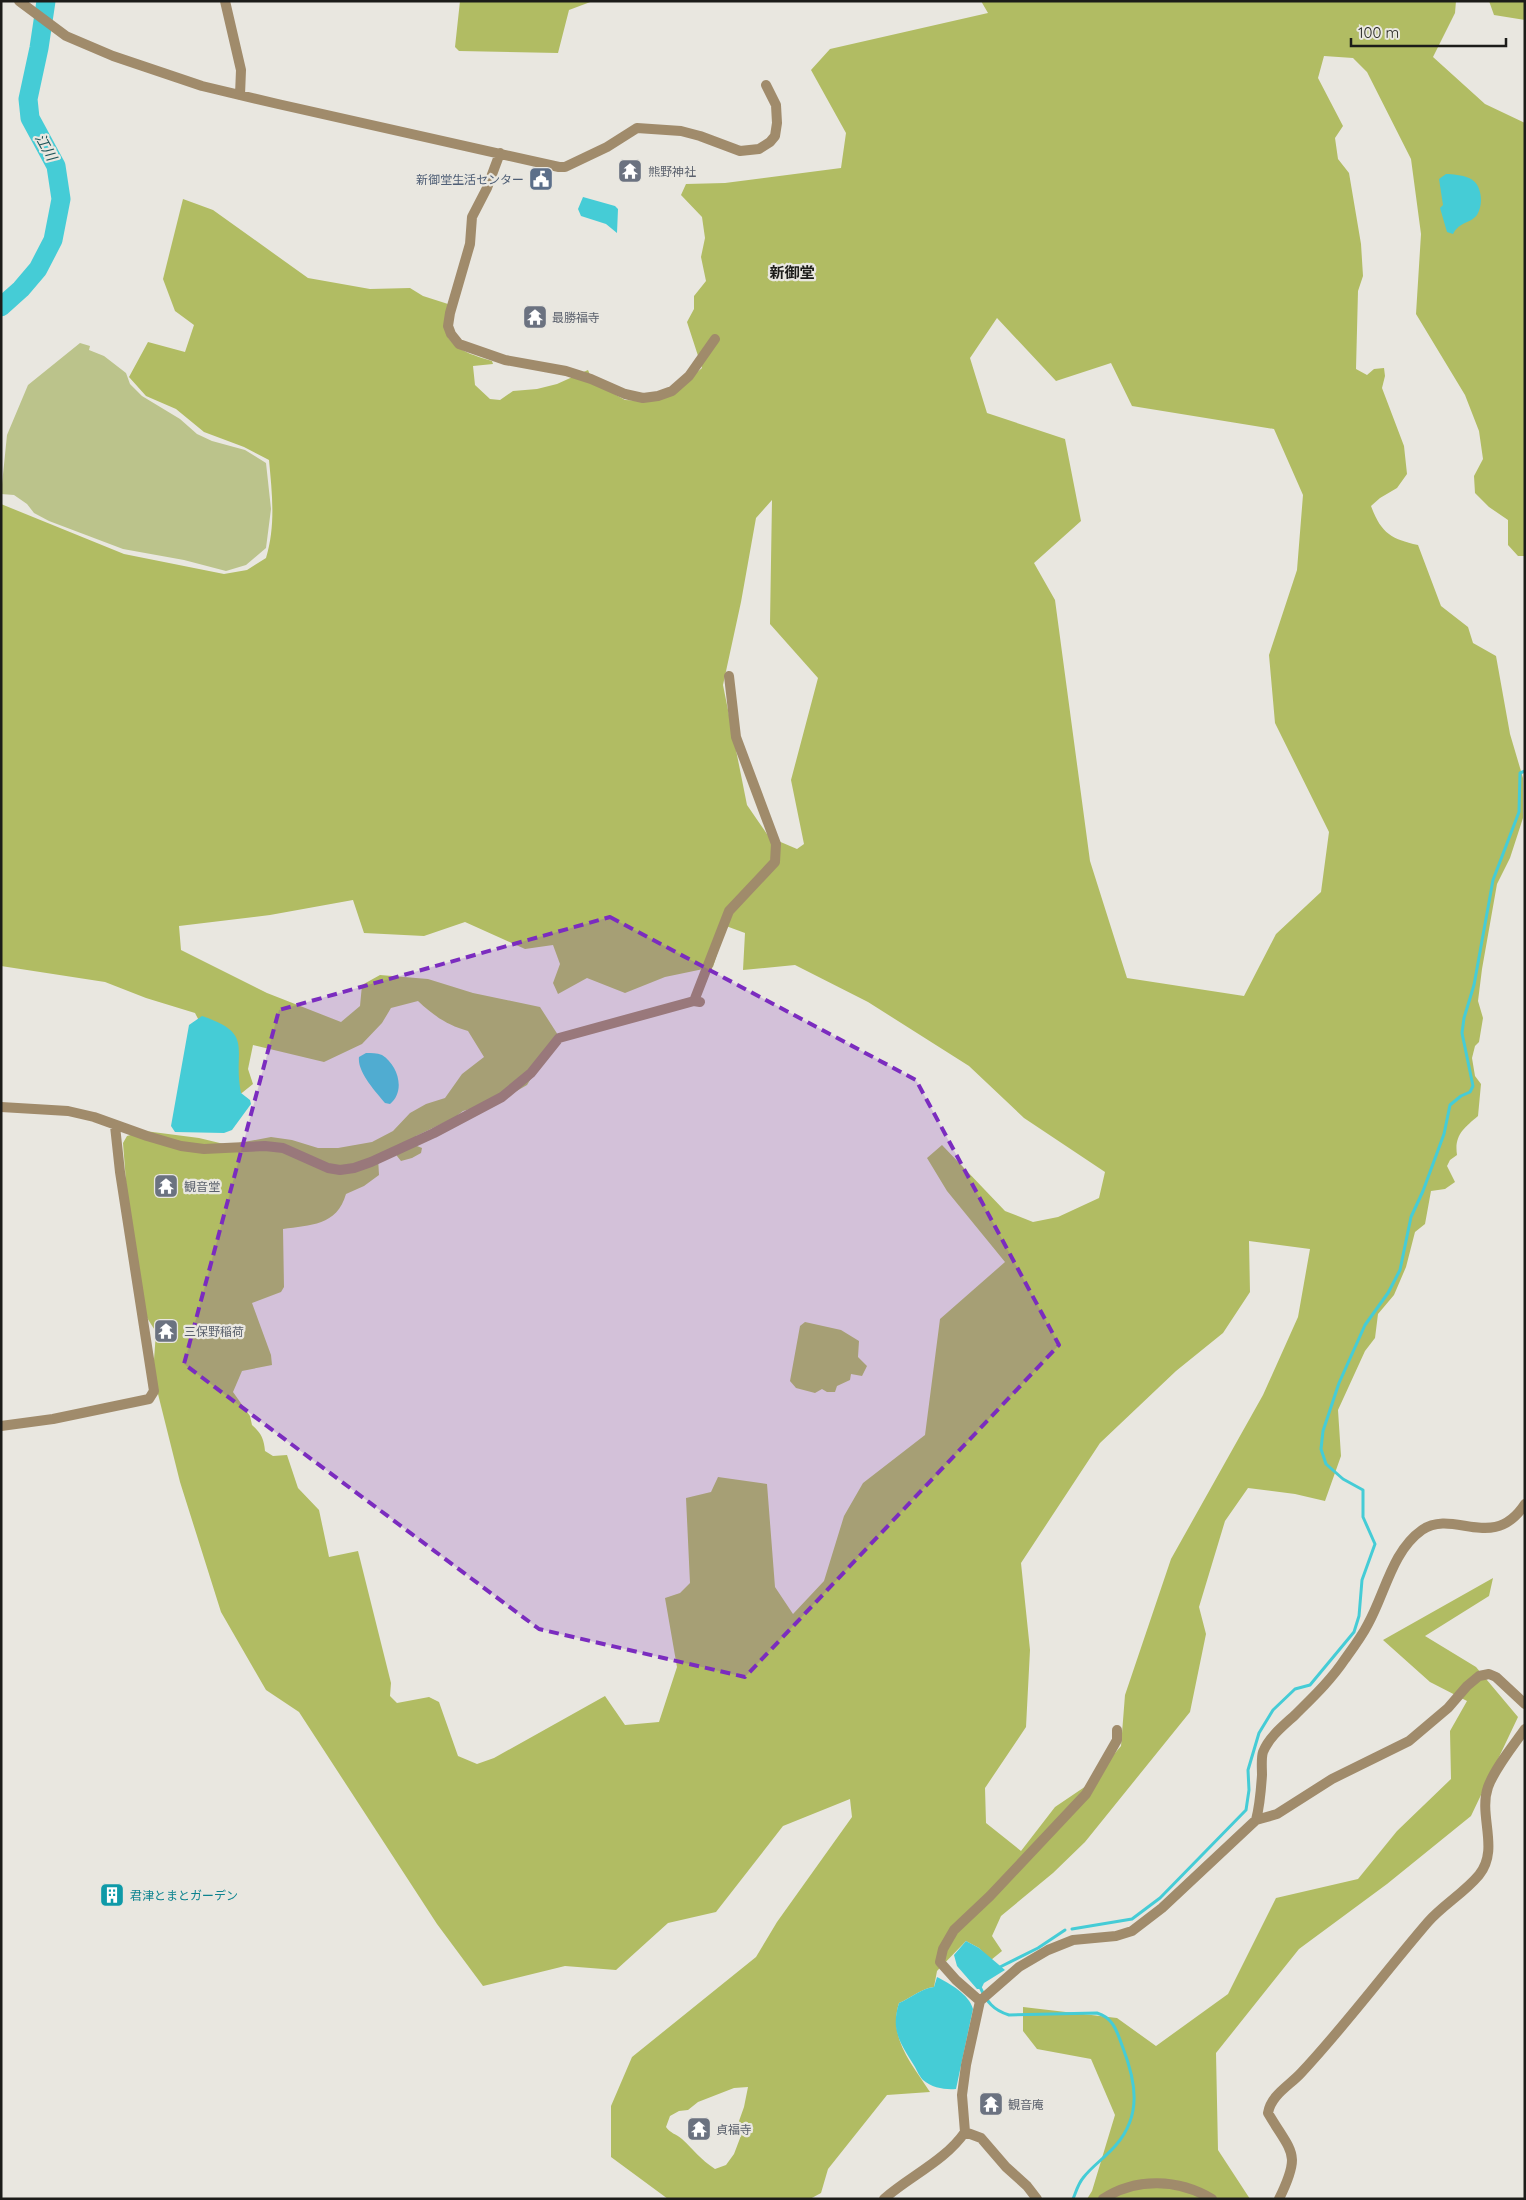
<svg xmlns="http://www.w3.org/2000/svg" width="1526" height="2200" font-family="Quicksand,'Noto Sans JP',sans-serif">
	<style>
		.green { fill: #bbc38b }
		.forest { fill: #b1bc63; fill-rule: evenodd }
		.water { fill: #45ccd6 }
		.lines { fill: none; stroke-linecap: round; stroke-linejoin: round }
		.stream { stroke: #45ccd6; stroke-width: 3 }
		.river { stroke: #45ccd6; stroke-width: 19 }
		.minor { stroke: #a08b6b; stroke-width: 10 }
		.marked { fill: #7b2cbf; fill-opacity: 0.2; stroke: #7b2cbf; stroke-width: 4; stroke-dasharray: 10 6; stroke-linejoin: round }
		.labels { text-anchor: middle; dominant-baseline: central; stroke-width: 4.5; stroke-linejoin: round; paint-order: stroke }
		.worship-label { font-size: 12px; fill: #5b616d; stroke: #e9e7e0; text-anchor: start }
		.service-label { font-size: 12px; fill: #4e5e75; stroke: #e9e7e0; text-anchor: end }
		.culture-label { font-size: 12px; fill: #0d838f; stroke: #e9e7e0; text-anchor: start }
		.water-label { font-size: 14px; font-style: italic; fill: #1d5559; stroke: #e9e7e0 }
		.quarter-label { font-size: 15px; font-weight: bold; fill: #1c1c19; stroke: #e9e7e0 }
	</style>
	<rect width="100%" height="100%" fill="#e9e7e0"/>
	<path class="green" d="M80 343 90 346 89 350 104 356 126 373 130 384 142 396 180 419 197 434 212 441 245 450 266 463 271 509 266 548 246 565 226 571 184 560 123 549 49 521 34 513 27 504 14 495 1 494 7 435 28 385Z"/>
	<path class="forest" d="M460 1H593L569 10 558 53 459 51 455 47Z
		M981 1H1456L1455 13 1433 57 1485 104 1525 123V556H1518L1508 545V520L1489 507 1475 493 1474 476 1483 459 1479 431 1465 395 1416 314 1421 234 1411 159 1367 72 1353 58 1324 56 1318 78 1343 126 1335 138 1338 159 1349 173 1361 244 1363 276 1358 291 1356 369 1367 375 1374 369 1384 368 1385 376 1382 388 1404 446 1407 474 1397 488 1380 498 1371 506C1381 533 1391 539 1418 545L1441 606 1468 627 1473 643 1496 656 1510 734 1523 778V818L1510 858 1497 884 1482 969 1478 1001 1483 1018 1479 1042 1475 1046 1472 1058 1475 1076 1481 1084 1478 1116C1464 1128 1454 1135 1457 1155L1450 1160 1447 1166 1455 1182 1445 1189 1431 1191 1425 1224 1415 1232 1406 1267 1394 1295 1378 1314 1375 1338 1365 1351 1338 1410 1341 1456 1325 1501 1295 1494 1248 1488 1225 1521 1199 1607 1206 1634 1190 1712 1085 1842 1053 1873 1001 1916 992 1936 1002 1951 991 1960 979 1948 966 1941 937 1971 934 1987C922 1988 911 1998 899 2003 888 2038 912 2064 930 2092L887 2095 828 2169 821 2193 810 2199H668L611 2157V2106L632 2057 756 1957 777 1922 852 1817 850 1799 783 1826 716 1912 668 1923 616 1970 565 1966 483 1986 437 1924 299 1712 266 1690 221 1612 180 1482 153 1374 156 1332 144 1313 128 1207 123 1143 127 1136 145 1131 199 1138 228 1145 271 1137 292 1140 318 1148H338L372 1142 393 1131 410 1113 426 1104 445 1098 462 1074 484 1057 468 1031C447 1025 434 1016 418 1001L391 1008 382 1023 362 1044 324 1062 253 1045 248 1069 253 1084 238 1096 195 1013 146 998 105 982 1 966V504L124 554 224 574 247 570 266 558C276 525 272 493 269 460L244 447 204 432 176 409 146 396 129 377 148 342 185 352 194 325 175 311 163 279 183 199 213 210 308 278 370 289 410 288 423 296 448 304C447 311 444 321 445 328 447 349 476 356 492 361L493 364 473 366 475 385 490 399 500 400 513 391 537 389 557 384 588 370 593 382 625 400 646 401 674 392 702 368 687 322 694 309V296L706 281 701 257 705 238 702 217 681 195 686 184 725 183 841 168 846 133 811 70 830 49 988 13ZM997 318 1056 381 1111 363 1132 406 1274 429 1303 495 1297 570 1269 655 1275 723 1329 832 1321 892 1276 934 1244 996 1127 978 1090 861 1055 600 1034 563 1081 521 1065 439 987 413 970 358ZM772 500 770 624 818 678 791 780 804 844 797 849 769 837 747 805 723 685 741 602 756 518ZM353 900 364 933 424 936 465 922 525 949 553 945 560 964 553 983 558 994 587 978 625 993 665 977 713 967 726 926 745 933 743 970 795 965 868 1002 969 1066 1024 1118 1105 1172 1099 1198 1058 1217 1033 1222 1005 1211 942 1145 927 1158 947 1191 1005 1262 940 1319 925 1435 863 1483 844 1516 824 1581 793 1614 775 1587 767 1484 718 1477 711 1492 686 1498 690 1583 680 1593 665 1598 677 1667 659 1722 625 1725 605 1696 494 1758 477 1764 458 1756 439 1702 429 1697 397 1703 390 1696 391 1683 358 1551 329 1557 319 1510 298 1488 287 1455 273 1456 265 1451C264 1439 261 1433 252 1425L250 1416 233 1392 242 1371 272 1365 271 1355 252 1303 281 1292 284 1287 283 1229C310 1225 337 1226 346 1194L364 1186 379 1175 378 1157 396 1146 397 1156 401 1161 412 1158 421 1153 422 1148 417 1146 416 1136 454 1118 463 1111 485 1105 508 1096 527 1085 558 1035 540 1007 473 993 428 979 380 975 362 985 360 1006 341 1022 267 993 181 950 179 926 270 915ZM1249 1241 1310 1249 1298 1317 1263 1395 1171 1559 1125 1695 1121 1746 1089 1784 1055 1807 1021 1851 986 1823 985 1788 1026 1727 1030 1650 1021 1563 1100 1443 1176 1371 1223 1333 1250 1292ZM748 2087 744 2107 739 2121 742 2133 734 2154 726 2165 715 2169C700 2159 694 2150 682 2139 676 2134 670 2133 666 2127L670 2116 679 2111 688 2110 698 2102 734 2088Z
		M1489 1H1525V20L1494 15Z
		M805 1322 841 1330 859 1341 858 1357 867 1366 862 1376 851 1374 850 1380 837 1386 835 1392H827L822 1389 815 1393 796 1388 790 1381 800 1326Z
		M1493 1578 1489 1596 1425 1636 1476 1667 1518 1717 1471 1816 1387 1884 1299 1949 1216 2053 1218 2150 1250 2199H1087L1092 2191 1115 2115 1091 2059 1037 2049 1023 2031V2007L1117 2018 1156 2046 1228 1994 1276 1898 1358 1879 1397 1831 1451 1779 1450 1731 1467 1701 1430 1682 1383 1640Z"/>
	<path class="water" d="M1446 174C1452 174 1462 175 1469 178 1482 183 1484 204 1477 215 1470 224 1460 221 1453 234L1447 232 1440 208 1443 205 1439 179Z
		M583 197 615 206 618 209 617 233 606 224 581 216 578 209Z
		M202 1016C256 1034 232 1049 241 1093L250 1100 251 1104 232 1130 224 1133 175 1132 171 1126 189 1025Z
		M366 1053C371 1053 377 1053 382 1055 398 1065 406 1091 390 1104L385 1103C376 1092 357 1072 359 1057Z
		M966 1941 979 1948 1005 1970 984 1983 981 1989H977L957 1966 954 1955Z
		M937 1977C950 1984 969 1994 973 2009L956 2089C946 2090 932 2088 923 2080 920 2077 917 2071 915 2067 901 2044 890 2031 899 2003 911 1998 922 1988 934 1987Z"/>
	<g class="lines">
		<path class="stream" d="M1072 1929 1132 1919 1160 1898 1246 1810 1249 1790 1248 1770 1259 1733 1273 1710 1295 1689 1310 1685 1354 1632 1359 1616 1362 1580 1375 1544 1363 1517V1490L1343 1479 1326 1464 1321 1449 1323 1431 1339 1383 1365 1325 1388 1293 1400 1270 1411 1217 1423 1191 1444 1134 1450 1105 1461 1096 1470 1092 1473 1086 1462 1033 1464 1018 1474 985 1493 880 1519 812 1520 773 1525 771
			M998 1968 1038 1948 1065 1930
			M980 1987C987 2002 993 2010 1009 2015L1097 2013C1114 2018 1117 2032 1123 2048 1136 2082 1142 2115 1116 2145 1106 2157 1092 2166 1083 2178 1078 2184 1076 2192 1073 2199"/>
		<path class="river" d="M1 307 21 289 38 269 53 240 61 199 56 166 30 118 28 99 39 48 46 1"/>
		<path class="minor" d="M19 1 66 36 113 56 202 86 278 104 559 167H565L607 147 637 128 681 131 700 136 740 151 759 149 770 142 775 136 777 123 776 105 766 85
			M225 1 241 70 240 95
			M500 153 487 188 472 217 470 244 450 313 448 326 451 334 459 344 505 360 566 371 591 379 625 394 643 398 658 396 672 391 689 376 715 339
			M694 1001 729 911 775 862 776 844 736 737 729 676
			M1 1107 68 1111 94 1117 147 1136 181 1146 204 1149 265 1146 283 1148 328 1168 340 1170 354 1168 371 1162 434 1133 502 1097 531 1073 559 1038 694 1001 700 1002
			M1 1426 53 1419 149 1399 154 1391 120 1172 115 1126
			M1256 1820C1260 1805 1261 1790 1262 1775 1262 1768 1261 1758 1263 1752 1269 1737 1283 1726 1295 1715 1313 1697 1331 1680 1345 1659 1353 1648 1362 1636 1368 1624 1385 1594 1392 1551 1422 1530 1454 1508 1493 1553 1525 1504
			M980 2001 956 1980 940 1962 943 1949 954 1930 990 1896 1086 1794 1117 1740V1730
			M965 2132 981 2138 1006 2167 1027 2186 1037 2199
			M884 2199C910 2176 945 2161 965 2132L962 2095 966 2065 980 2001 1019 1967 1048 1950 1073 1940 1116 1936 1132 1931 1162 1908 1256 1820 1277 1814 1332 1779 1409 1741 1448 1708 1467 1686 1479 1676 1489 1674 1496 1677 1525 1704
			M1103 2199C1136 2177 1179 2179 1212 2199
			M1279 2199C1302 2152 1292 2154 1268 2113 1271 2095 1289 2086 1301 2073 1346 2025 1385 1972 1428 1922 1443 1905 1464 1893 1479 1875 1500 1849 1478 1816 1488 1787 1495 1768 1513 1746 1525 1729"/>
	</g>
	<path class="marked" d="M610 917 916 1080 1059 1345 745 1677 539 1629 184 1364 279 1010Z"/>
	<defs>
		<symbol id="temple-square" viewBox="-11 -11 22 22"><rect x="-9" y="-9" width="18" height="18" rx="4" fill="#6b7280" stroke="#e9e7e0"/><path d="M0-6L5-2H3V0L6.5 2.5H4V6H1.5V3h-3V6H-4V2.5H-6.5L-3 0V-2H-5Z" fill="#fff"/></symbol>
		<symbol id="civic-square" viewBox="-11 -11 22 22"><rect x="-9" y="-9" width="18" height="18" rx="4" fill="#5c6f8a" stroke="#e9e7e0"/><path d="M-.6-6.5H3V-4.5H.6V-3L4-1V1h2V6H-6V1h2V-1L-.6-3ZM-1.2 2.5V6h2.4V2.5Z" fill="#fff"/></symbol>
		<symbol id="building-square" viewBox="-11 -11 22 22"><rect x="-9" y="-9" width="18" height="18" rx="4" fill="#0f9aa8" stroke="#e9e7e0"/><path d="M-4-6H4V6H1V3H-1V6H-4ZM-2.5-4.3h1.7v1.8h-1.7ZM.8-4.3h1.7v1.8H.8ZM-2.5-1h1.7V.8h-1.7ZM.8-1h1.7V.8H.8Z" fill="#fff"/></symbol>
	</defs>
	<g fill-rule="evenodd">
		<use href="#temple-square" x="616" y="157" width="28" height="28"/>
		<use href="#civic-square" x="527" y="165" width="28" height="28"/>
		<use href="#temple-square" x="521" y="303" width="28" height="28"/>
		<use href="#temple-square" x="152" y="1172" width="28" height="28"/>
		<use href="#temple-square" x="152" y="1317" width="28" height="28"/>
		<use href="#building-square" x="98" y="1881" width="28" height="28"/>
		<use href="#temple-square" x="977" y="2090" width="28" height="28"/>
		<use href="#temple-square" x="685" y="2115" width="28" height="28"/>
	</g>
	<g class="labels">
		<g class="worship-label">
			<text x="648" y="171">熊野神社</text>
			<text x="552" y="317">最勝福寺</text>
			<text x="184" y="1186">観音堂</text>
			<text x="184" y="1331">三保野稲荷</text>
			<text x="1008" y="2104">観音庵</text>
			<text x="716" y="2129">貞福寺</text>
		</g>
		<g class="service-label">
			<text x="524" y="179">新御堂生活センター</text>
		</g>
		<g class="culture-label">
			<text x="130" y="1895">君津とまとガーデン</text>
		</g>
		<g class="water-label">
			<text transform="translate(46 147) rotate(61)">江川</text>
		</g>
		<g class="quarter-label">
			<text x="792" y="272">新御堂</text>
		</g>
	</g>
	<rect width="1526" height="2200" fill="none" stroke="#1c1c19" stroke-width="5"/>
	<path d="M1351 38v8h155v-8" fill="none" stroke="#1c1c19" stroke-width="2.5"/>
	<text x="1358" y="38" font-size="15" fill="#1c1c19" stroke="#e9e7e0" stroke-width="4" paint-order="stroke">100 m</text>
</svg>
